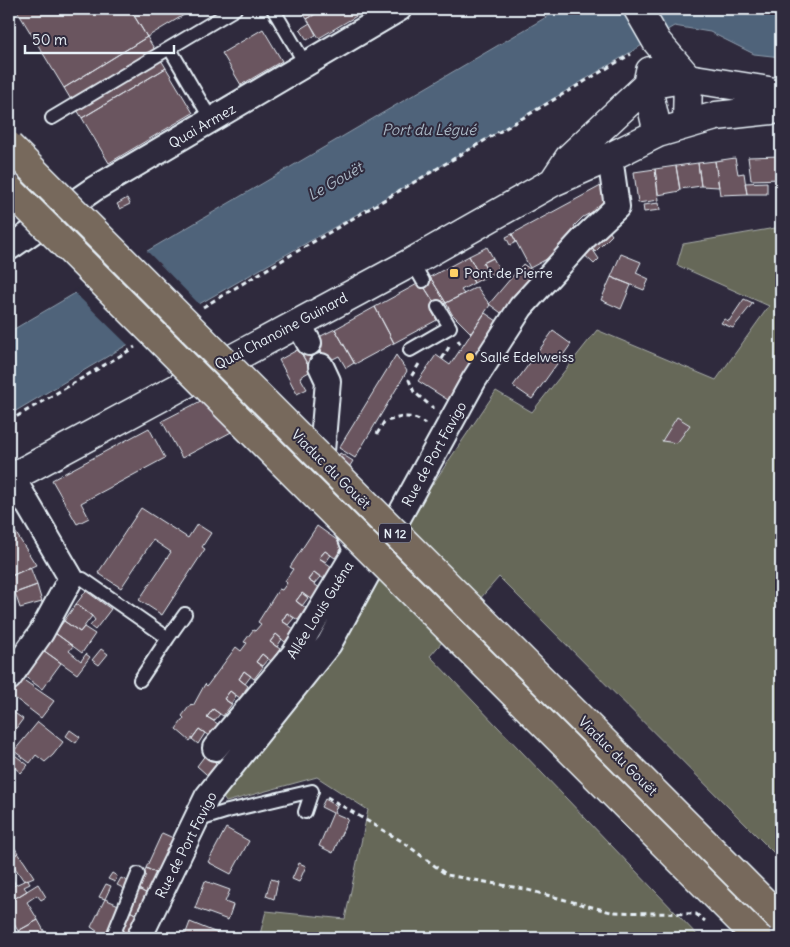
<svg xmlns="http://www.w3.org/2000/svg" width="790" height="947" font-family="Delius,sans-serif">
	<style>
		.green { fill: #666758; stroke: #a7aca8 }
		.water { fill: #4f647a; stroke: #8c9cac }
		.pier { fill: #2f2a3d }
		.building { fill: #6b545e; stroke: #e8f1f8 }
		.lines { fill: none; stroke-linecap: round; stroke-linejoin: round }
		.lane-casing { stroke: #e8f1f8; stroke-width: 16 }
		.street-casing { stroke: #e8f1f8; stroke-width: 28 }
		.secondary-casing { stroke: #e8f1f8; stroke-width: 31 }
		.path { stroke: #e8f1f8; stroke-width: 3; stroke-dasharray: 5 4; stroke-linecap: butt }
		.lane { stroke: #2f2a3d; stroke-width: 12 }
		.street { stroke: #2f2a3d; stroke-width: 24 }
		.secondary { stroke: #2f2a3d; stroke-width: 28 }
		.highway-bridge-casing { stroke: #e8f1f8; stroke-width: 31; stroke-linecap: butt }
		.highway-bridge { stroke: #77695c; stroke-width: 28 }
		.poi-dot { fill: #ffd166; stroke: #2f2a3d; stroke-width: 2 }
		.labels { text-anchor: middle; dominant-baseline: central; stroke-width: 4; stroke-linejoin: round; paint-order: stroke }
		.shield { fill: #2f2a3d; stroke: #b0b5c0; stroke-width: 1 }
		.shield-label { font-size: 12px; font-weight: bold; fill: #e8f1f8 }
		.street-label { font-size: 14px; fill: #e8f1f8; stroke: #2f2a3d }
		.poi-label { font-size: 14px; fill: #e8f1f8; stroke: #2f2a3d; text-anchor: start }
		.water-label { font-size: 15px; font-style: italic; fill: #abb9c6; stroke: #2f2a3d }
	</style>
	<rect width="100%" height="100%" fill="#2f2a3d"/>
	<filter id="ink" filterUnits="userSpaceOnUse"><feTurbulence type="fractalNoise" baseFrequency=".02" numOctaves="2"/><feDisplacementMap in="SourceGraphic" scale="10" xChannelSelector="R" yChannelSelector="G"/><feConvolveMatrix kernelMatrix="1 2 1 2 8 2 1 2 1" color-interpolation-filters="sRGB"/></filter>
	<g filter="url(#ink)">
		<path class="green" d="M781 227V860L499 577 430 656 700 938H259L266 911 345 919 368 810 317 777 226 802 219 791 360 600 424 497 496 391 532 412 597 330 716 380 769 306 677 265 683 244Z"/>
		<path class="water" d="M560 9H781V57L754 54 710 32 674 26 426 175 120 349 9 415V332Z"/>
		<path class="pier" d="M145 249 201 306 129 346 73 291Z"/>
		<path class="building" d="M16 9H130L147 37 64 88Z
			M130 9H194L147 37Z
			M300 9H324L307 19Z
			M324 9H354L358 15 319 38 307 19Z
			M354 9H368L358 15Z
			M310 23 316 35 307 40 300 29Z
			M263 29 282 61 241 85 222 53Z
			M147 37 166 68 82 118 64 88Z
			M166 68 193 113 109 163 82 118Z
			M781 156V179L751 180 748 157Z
			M735 158 738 174 744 173 747 194 720 195 715 161Z
			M715 161 719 187 701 186 698 163Z
			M698 163 701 186 680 189 676 166Z
			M676 166 680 191 658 195 655 169Z
			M655 169 659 200 638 203 634 172Z
			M610 181 611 202 583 217 574 226 581 238 575 244 530 268 512 234Z
			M767 182V194H747L745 183Z
			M127 198 130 204 120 209 117 204Z
			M659 203 660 210 644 212 643 205Z
			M605 225 612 235 595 252 587 241Z
			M512 234 516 242 510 245 506 237Z
			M587 241 599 259 594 264 578 249Z
			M487 247 493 258 483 263 489 275 474 283 472 279 479 275 469 256Z
			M621 254 641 262 636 273 649 279 644 290 611 277Z
			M469 256 479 275 472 279 474 283 461 290 464 294 446 303 430 277Z
			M493 258 500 270 489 275 483 263Z
			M523 264 541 277 508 318 489 304Z
			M430 277 446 303 437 307 421 282Z
			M611 277 631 285 621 309 601 300Z
			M421 282 437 307 431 310 437 320 394 343 375 307Z
			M477 287 490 305 471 333 452 314 446 303Z
			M744 299 753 303 733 328 721 323 724 319 729 321Z
			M375 307 394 343 355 364 335 329Z
			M485 313 506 327 448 400 418 381 436 355 450 365Z
			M335 329 354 363 346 368 339 356 327 362 315 339Z
			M553 331 571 344 532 399 513 386Z
			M315 339 327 362 311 371 299 349Z
			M299 349 311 371 300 377 307 389 297 394 279 360Z
			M396 355 407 371 355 458 339 448Z
			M251 375 271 407 256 419 182 458 162 421Z
			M677 417 690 425 677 443 662 441Z
			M149 428 165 458 81 503 89 518 77 524 52 480Z
			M340 453 353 461 343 477 330 470Z
			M141 508 188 538 197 524 211 533 202 547 205 549 162 615 139 600 171 552 153 540 121 588 98 573Z
			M317 526 344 545 335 558 325 551 319 558 332 567 324 579 314 572 308 580 320 588 312 600 302 593 296 601 306 608 298 620 287 613 282 621 294 629 285 642 276 634 270 642 280 649 271 661 262 654 256 662 263 667 254 679 244 671 239 679 248 686 240 698 230 691 224 699 232 704 223 716 213 709 207 717 218 724 209 736 199 729 190 741 176 729 184 718 182 716 191 704 193 706 205 684 207 686 236 647 241 651 247 643 244 642 253 630 255 631 261 624 258 622 279 589 282 590 287 583 285 581 293 569 290 567Z
			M14 530 36 565 9 577V534Z
			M325 551 331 555 326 562 319 558Z
			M30 567 37 585 15 593 9 577Z
			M314 572 320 577 314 584 308 580Z
			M37 585 42 602 20 608 15 593Z
			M86 591 111 609 95 630 90 626 95 620 92 616 76 604Z
			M302 593 308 598 302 606 296 601Z
			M76 604 92 616 80 632 64 621Z
			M287 613 294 618 288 625 282 621Z
			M64 621 80 632 84 627 95 634 82 653 55 633Z
			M55 633 73 646 69 651 81 661 86 654 90 657 77 674 43 650Z
			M276 634 282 639 277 647 270 642Z
			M101 649 108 654 99 665 92 660Z
			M43 650 61 663 42 689 24 676Z
			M262 654 268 659 262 666 256 662Z
			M244 671 251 676 245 684 239 679Z
			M22 679 54 701 41 718 11 695Z
			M230 691 236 696 231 704 224 699Z
			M9 709 23 719 14 731 9 727Z
			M213 709 220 714 214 721 207 717Z
			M38 722 63 742 53 755 45 762 36 755 30 763 14 751Z
			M199 729 205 733 198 744 192 739Z
			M70 730 80 737 76 743 66 736Z
			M12 753 28 765 21 773 9 763V757Z
			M206 754 224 770 215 782 197 766Z
			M325 799 337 806 334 813 348 819 333 853 319 846 333 813 321 807Z
			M226 828 249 841 231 874 208 862Z
			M162 833 180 841 164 877 146 868Z
			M9 839 18 853 12 857 9 853Z
			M18 853 25 863 34 877 24 881 9 859Z
			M299 863 306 866 299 882 292 879Z
			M146 868 164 877 154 898 137 888Z
			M112 873 117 876 115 882 108 879Z
			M9 874 15 883 9 888Z
			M121 878 129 882 125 889 117 885Z
			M28 879 30 884 24 887 27 891 9 902V888Z
			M271 879 278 881 274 899 266 896Z
			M205 881 230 890 225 902 233 905 228 920 195 908Z
			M38 884 46 897 41 900 37 895 27 902 38 920 18 931 9 915V902Z
			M106 884 111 886 105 899 99 897Z
			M137 888 154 898 144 919 128 910Z
			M105 899 123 907 107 938 91 927Z
			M128 910 144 919 128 938 117 932Z
			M38 920 48 938H23L18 931Z
			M190 922 217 933 215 938H184Z"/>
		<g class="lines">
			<defs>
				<path id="lane" d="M273 9 306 65
					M170 49 212 121
					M52 118 235 9
					M412 262 423 281
					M410 350 450 327 438 307
					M71 578 83 579 168 638 140 680
					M168 638 185 614
					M196 821 228 811 312 791 305 812
					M112 938 138 874"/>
				<path id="street" d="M9 248 94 189 399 9
					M298 322 309 343
					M9 678 41 633 71 578 12 477
					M215 748 294 654 356 551 321 463 328 381 321 366
					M139 938 207 797 329 644 474 380 521 307 585 237 617 207 610 157"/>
				<path id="secondary" d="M638 9 657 42 688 78 687 124
					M650 71 647 85 658 133
					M555 179 569 158 647 85 688 78 781 93
					M9 479 412 262 553 182 610 157 658 133 716 116 781 109"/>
			</defs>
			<use href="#lane" class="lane-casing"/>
			<use href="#street" class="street-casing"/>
			<use href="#secondary" class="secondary-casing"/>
			<path class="path" d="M203 307 631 54
				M458 340 462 347
				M442 359 449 347
				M419 364 409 380 414 392 432 407V409
				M9 421 135 347
				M377 434 384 422C399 417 412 413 425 424
				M327 797 403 842 447 875 524 889 611 912 696 914 705 921"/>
			<use href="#lane" class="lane"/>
			<use href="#street" class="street"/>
			<use href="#secondary" class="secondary"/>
			<defs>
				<path id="highway-bridge" d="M9 146 781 919
					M9 189 758 938"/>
			</defs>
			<use href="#highway-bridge" class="highway-bridge-casing"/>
			<use href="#highway-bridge" class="highway-bridge"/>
		</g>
	</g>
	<g class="poi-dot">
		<rect x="449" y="268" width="10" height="10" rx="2.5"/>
		<circle cx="470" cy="357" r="5"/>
	</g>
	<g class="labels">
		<rect class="shield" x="379" y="523.5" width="32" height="19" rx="4"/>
		<g class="shield-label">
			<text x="395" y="533">N 12</text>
		</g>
		<g class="street-label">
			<text transform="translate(202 126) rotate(-30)">Quai Armez</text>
			<text transform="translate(281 331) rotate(-28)">Quai Chanoine Guinard</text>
			<text transform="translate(434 454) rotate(-61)">Rue de Port Favigo</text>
			<text transform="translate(331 469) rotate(45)">Viaduc du Gouët</text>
			<text transform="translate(320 610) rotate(-58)">Allée Louis Guéna</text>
			<text transform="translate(618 756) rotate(45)">Viaduc du Gouët</text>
			<text transform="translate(186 845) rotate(-63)">Rue de Port Favigo</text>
		</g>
		<g class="poi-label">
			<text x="464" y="273">Pont de Pierre</text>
			<text x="480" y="357">Salle Edelweiss</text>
		</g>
		<g class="water-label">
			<text x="429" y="129">Port du Légué</text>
			<text transform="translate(335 181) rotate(-30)">Le Gouët</text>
		</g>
	</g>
	<rect width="790" height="947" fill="none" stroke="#2f2a3d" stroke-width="30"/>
	<rect x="15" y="15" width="760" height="917" fill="none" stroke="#e8f1f8" stroke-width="2" filter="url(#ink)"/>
	<path d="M25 45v8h149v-8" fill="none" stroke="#e8f1f8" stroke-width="2.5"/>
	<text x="32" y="45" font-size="15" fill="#e8f1f8" stroke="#2f2a3d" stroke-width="4" paint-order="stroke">50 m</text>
</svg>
